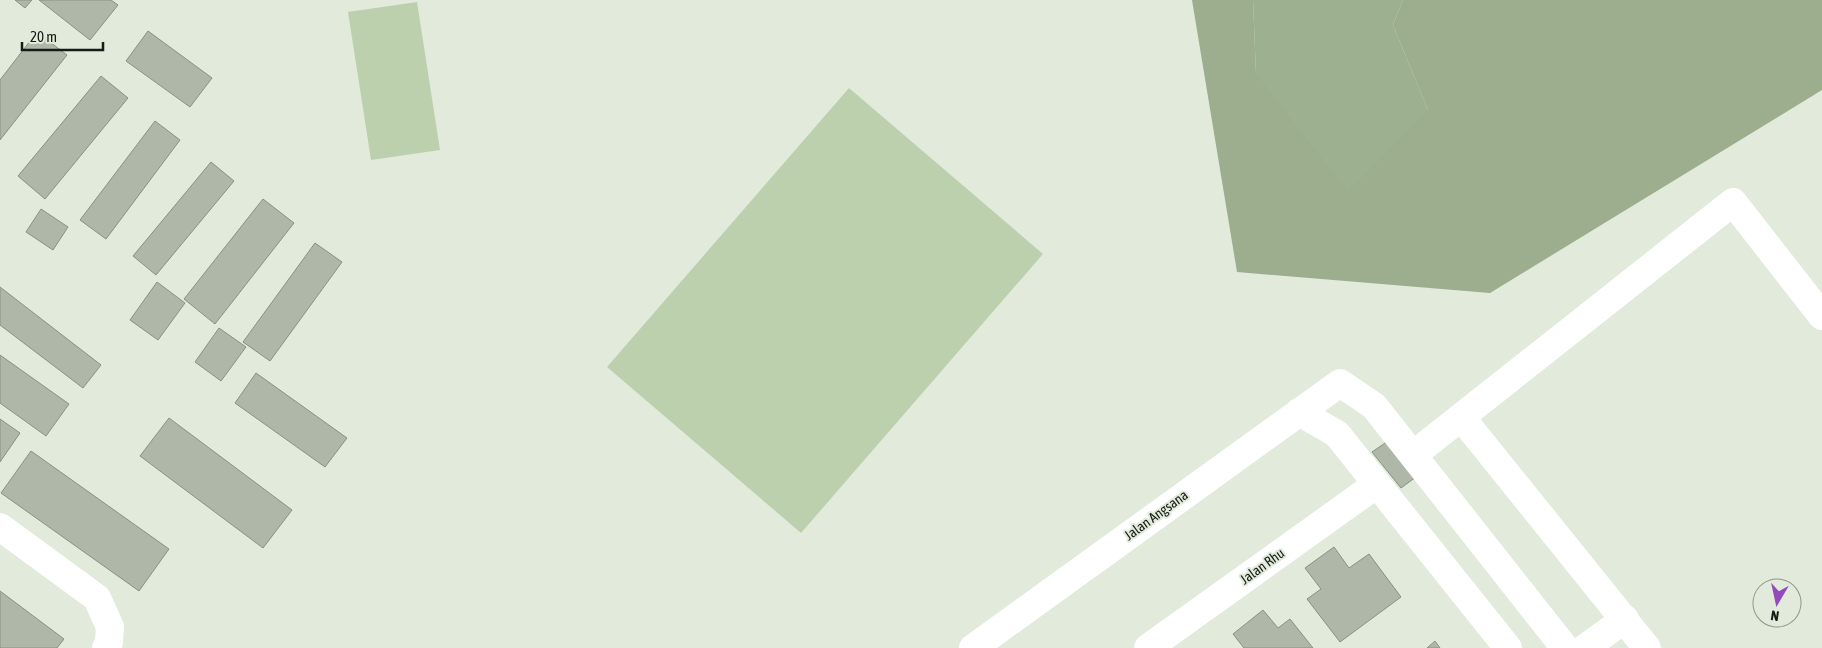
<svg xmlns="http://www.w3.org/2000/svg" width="1822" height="648" font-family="'Asap Condensed',sans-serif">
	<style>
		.green { fill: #bdd0ae }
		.forest { fill: #9cae8d }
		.water { fill: #9db08f }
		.building { fill: #afb7a8; stroke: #899183 }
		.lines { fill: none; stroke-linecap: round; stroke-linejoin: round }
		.minor { stroke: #fff; stroke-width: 28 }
		.labels { text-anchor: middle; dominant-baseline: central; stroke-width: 4; stroke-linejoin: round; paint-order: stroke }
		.street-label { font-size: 14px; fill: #171a15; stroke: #e1eadb }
	</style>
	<rect width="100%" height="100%" fill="#e1eadb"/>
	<path class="green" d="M417 2 440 150 371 160 348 12Z
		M849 88 1043 254 801 533 607 367Z"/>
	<path class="forest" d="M1192 0H1253L1256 74 1428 110 1393 25 1403 0H1822V90L1490 293 1237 272Z"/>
	<path class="water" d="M1253 0H1403L1393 25 1428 110 1348 192 1256 74Z"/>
	<path class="building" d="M15 0H32L25 8Z
		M39 0H111L118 5 90 40Z
		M148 31 212 78 190 107 126 61Z
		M37 32 67 55 0 140V80Z
		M101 76 128 98 45 199 18 176Z
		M155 121 180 140 106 239 80 220Z
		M211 162 234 181 156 275 133 256Z
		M263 199 294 223 215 324 184 299Z
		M41 209 68 227 53 250 26 232Z
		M315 243 342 262 270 361 243 342Z
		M157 282 185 303 158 340 130 320Z
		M0 287 101 365 83 388 0 325Z
		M219 328 246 347 221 381 195 362Z
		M0 355 69 404 46 436 0 403Z
		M256 373 347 438 325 467 235 403Z
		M169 418 292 510 263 548 140 456Z
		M0 419 20 433 0 462Z
		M1388 441 1416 477 1401 488 1372 452Z
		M31 451 169 549 139 591 1 493Z
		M1334 547 1349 568 1369 554 1401 597 1340 642 1307 599 1321 589 1305 568Z
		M0 591 64 639 57 648H0Z
		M1263 610 1278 628 1290 619 1313 648H1244L1233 634Z
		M1435 641 1440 648H1427Z"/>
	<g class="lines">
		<path class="minor" d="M1299 412 1337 434 1508 648
			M1461 417 1647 648
			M1413 455 1733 202 1822 316
			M0 527 97 598 110 627 109 642 106 648
			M973 648 1340 383 1374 406 1565 648
			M1148 648 1377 484
			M1585 648 1625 619"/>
	</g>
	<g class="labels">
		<g class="street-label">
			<text transform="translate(1156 515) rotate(-36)">Jalan Angsana</text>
			<text transform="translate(1262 566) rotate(-36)">Jalan Rhu</text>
		</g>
	</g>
	<g transform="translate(1777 603) rotate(189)"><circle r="24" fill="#e1eadb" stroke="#90978c"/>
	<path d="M0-4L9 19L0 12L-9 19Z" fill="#934abd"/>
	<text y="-8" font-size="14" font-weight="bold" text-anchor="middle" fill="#171a15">N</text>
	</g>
	<path d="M22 42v8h81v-8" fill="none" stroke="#171a15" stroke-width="2.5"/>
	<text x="30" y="42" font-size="15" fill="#171a15" stroke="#e1eadb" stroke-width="4" paint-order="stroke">20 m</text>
</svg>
